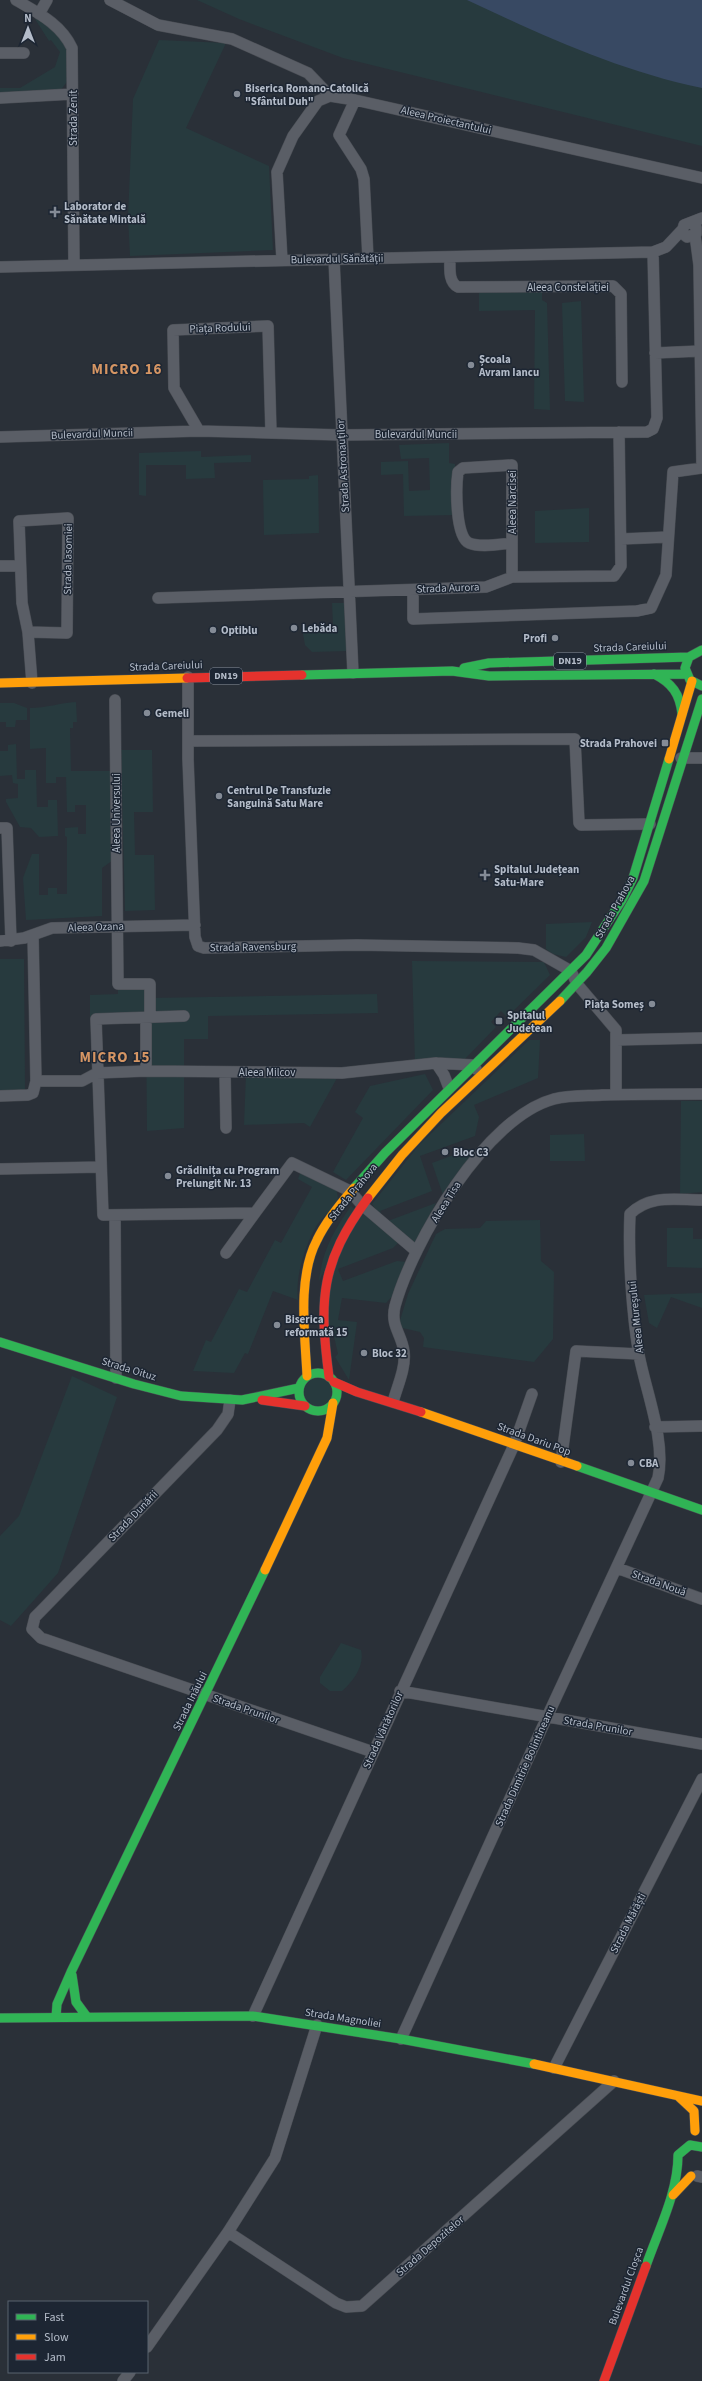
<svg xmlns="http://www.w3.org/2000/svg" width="702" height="2381" font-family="'Source Sans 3',sans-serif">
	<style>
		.green { fill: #273a3e }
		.water { fill: #384963 }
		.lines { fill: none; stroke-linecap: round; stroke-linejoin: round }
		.street-casing { stroke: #484c53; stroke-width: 12 }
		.fast-casing { stroke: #484c53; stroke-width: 10 }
		.slow-casing { stroke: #484c53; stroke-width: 10 }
		.jam-casing { stroke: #484c53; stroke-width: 10 }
		.street { stroke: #5a5e66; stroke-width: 11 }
		.fast { stroke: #30b455; stroke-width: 9 }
		.slow { stroke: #ff9f0a; stroke-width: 9 }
		.jam { stroke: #e5322d; stroke-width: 9 }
		.poi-dot { fill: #848b96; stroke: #1d2633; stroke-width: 1.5 }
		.labels { text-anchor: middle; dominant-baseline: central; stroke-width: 3; stroke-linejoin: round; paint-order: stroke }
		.shield { fill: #1d2633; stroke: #878f9c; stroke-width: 1 }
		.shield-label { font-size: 10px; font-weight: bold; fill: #b4bcc9 }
		.poi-label { font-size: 11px; font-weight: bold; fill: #b4bcc9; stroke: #1d2633; text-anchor: start }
		.street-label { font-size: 11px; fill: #b4bcc9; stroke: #1d2633 }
		.district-label { font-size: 15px; font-weight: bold; letter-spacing: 1px; fill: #d59563; stroke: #1d2633 }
	</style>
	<rect width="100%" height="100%" fill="#2a3038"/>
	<path class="green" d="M197 0H702V146L343 58 239 19Z
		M38 16 69 46V79L57 95 0 98V88H20L55 67 60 52 51 40 49 41 35 19Z
		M159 40 226 43 186 128 269 166 273 250 130 256 128 217 133 99Z
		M542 291V300L547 303 550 410 534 409 535 310 479 311V292Z
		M581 301 584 402 565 401 562 303Z
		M449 443V463L455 464 456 515 404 516 403 474 381 475V462L408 461 409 491 430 490 429 458 401 459 399 445Z
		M201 451V457L251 455V462L214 463 215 478 186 479V465H146V496L139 495V453Z
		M318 475 319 533 264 535 263 480 309 479V476Z
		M589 508V542L535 543V511Z
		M332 603H346L347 651 312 652 305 645 302 628 333 625Z
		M76 702 77 722H73V728H70L71 771H115L116 858 102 868V916L26 920 23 878 32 854H39V895H48V888H57V894H67V837L65 836V828L78 827V834H86V805H75V812H67L66 777H56V783H46V748L30 749V708C46 708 60 703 76 702Z
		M0 703H14L27 708V720H16L15 727H6V722H0Z
		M16 744 17 779H25V770H36L37 807H48V800H57L58 836 39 837 31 828 20 827 6 802V799L18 798V784L13 783 12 775 0 776V751H8V745Z
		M121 750H152L153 812H134L135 855H154L155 910 125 911Z
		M592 922 586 937 566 957 553 954 546 949V924Z
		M0 959H24L25 1090H0Z
		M412 961 544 962 550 975 507 1017 501 1011 491 1022 496 1027 463 1061 415 1064Z
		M118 984H150V998L377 994 378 1013 208 1016V1039H184V1128L147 1131 146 1018 90 1019V995L118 994Z
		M529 1040H540L538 1078 474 1105 479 1117 475 1136 420 1156 432 1191 380 1211 385 1222 436 1203 415 1244 403 1238 393 1248 338 1269 343 1281 397 1261 407 1262 397 1291 386 1303 342 1298 338 1320 357 1322 349 1380 335 1357 338 1354 333 1332H325L327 1277 358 1211 383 1220 372 1204 419 1145Z
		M246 1074 337 1078 310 1127 304 1123 244 1125Z
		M425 1074 433 1090 346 1180 333 1172 363 1118 355 1112 370 1086Z
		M681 1101H702V1192L680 1194Z
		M584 1134 585 1161H550V1135Z
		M470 1149 474 1159 451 1181 443 1195 432 1163Z
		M302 1168 336 1189C337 1193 339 1197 337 1201 333 1210 323 1216 317 1225 305 1245 295 1276 298 1300L273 1291 248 1354 245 1353 234 1373 193 1371 206 1340 211 1342 239 1289 247 1292 275 1240 281 1243 312 1187 298 1179Z
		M351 1206 355 1210 319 1281C322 1251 334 1230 351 1206Z
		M540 1220 541 1261 554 1272 553 1339 534 1362 423 1347 424 1338 420 1332 398 1327 408 1294 436 1234 445 1229 480 1228 486 1221Z
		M667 1228H693V1239H702V1268L667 1267Z
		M702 1293V1308L671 1297 657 1328 649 1323 644 1295Z
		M72 1376 117 1397 58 1573 11 1626 0 1620V1536L19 1516Z
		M304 1392a14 14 0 1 1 28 0a14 14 0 1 1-28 0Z
		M341 1643 361 1650C365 1666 353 1681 342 1691H330L320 1683V1677Z"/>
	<path class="water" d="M467 0H702V88C619 71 544 36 467 0Z"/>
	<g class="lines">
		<defs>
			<path id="street" d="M16 0C38 13 61 24 72 48L74 264
				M110 0 158 25 232 39 308 73 330 96
				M39 14 47 0
				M0 53H24
				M0 98 73 94
				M355 100 339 135 361 169 364 179 368 258
				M692 223 696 227V234L687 237 682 233 684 225 702 218
				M695 235 699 265 702 468
				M450 257C450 268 448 282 458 287L613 286 621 294 622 382
				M334 259 353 673
				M282 260 277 172 293 136 318 101 330 96 355 100 702 178
				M0 267 653 252 666 247 682 230
				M655 353 700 351
				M199 431 174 388 173 330 268 326 271 433
				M0 437 199 431 341 435 647 432 653 429 657 418 653 252
				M621 539 668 537
				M0 566H20
				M512 577V465L463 468 458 472C456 486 455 537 469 543 480 548 500 544 512 543
				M413 590V619L637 611 651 608 666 575 673 472 702 468
				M158 598 486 587 512 577 614 576 621 566 619 432
				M28 632 67 633 68 518 19 521 22 603 28 632 32 683
				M188 677V759L195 937 198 946 204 948 357 945 518 948 534 950 571 971 577 984 616 1030V1094
				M115 700 118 984H150V1018
				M188 741 575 739 579 823 581 825 650 824
				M681 758H702
				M0 828H7L11 941
				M33 935 36 1081
				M0 941 24 938 52 928 195 925
				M184 1016 96 1019 103 1215 255 1213 292 1163 350 1191 362 1205 416 1251
				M616 1040 702 1038
				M436 1063 444 1075 449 1088
				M146 1071V1018
				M225 1072 226 1128
				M0 1096 28 1095 33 1093 36 1081H82L97 1073 146 1071 342 1073 436 1063 472 1065 476 1069
				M0 1169 101 1167
				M115 1215 116 1378
				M226 1253 255 1213
				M230 1400 228 1414 217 1430 40 1612 35 1617 32 1629 41 1638 373 1752
				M393 1402C397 1387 406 1368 404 1352 402 1334 390 1326 395 1306 413 1241 486 1117 554 1099 570 1095 586 1096 602 1095 636 1094 669 1094 702 1094
				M655 1427 702 1426
				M561 1462 576 1351 639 1354
				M617 1568 702 1599
				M400 1691 702 1744
				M253 2016 514 1445 532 1394
				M401 2039 547 1717 658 1478C666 1441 646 1392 639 1355 632 1314 628 1256 630 1214 650 1194 676 1200 702 1200
				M554 2068 702 1779
				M697 2176 702 2177
				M228 2232 336 2303 346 2307 362 2306 614 2081
				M147 2347 228 2232 275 2158 317 2025
				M123 2381 130 2372"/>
			<path id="fast" d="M702 650 689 657 685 668 690 680 702 686
				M464 668 489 663 689 657
				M654 674C672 683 680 694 682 714
				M302 675 452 671 489 676 686 674
				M560 1001 587 972 606 948 644 881 702 699
				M354 1188 385 1153 586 955 622 900 633 878 669 759
				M0 1342 134 1384 181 1396 242 1400 299 1388
				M299 1392a19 19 0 1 1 38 0a19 19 0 1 1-38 0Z
				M577 1466 702 1510
				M72 1975 76 2002 87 2017
				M56 2017 57 2004 71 1972 265 1570
				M0 2018 253 2016 401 2039 534 2064
				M646 2266C658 2231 678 2193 678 2155L690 2145 702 2147"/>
			<path id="slow" d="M0 683 187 678
				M669 759 692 681
				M368 1198 402 1155 441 1113 560 1001
				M307 1376C305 1334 297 1278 317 1240 326 1221 340 1204 354 1188
				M421 1412 577 1466
				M265 1570 327 1438 333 1403
				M534 2064 702 2101
				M679 2097 694 2111 695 2131
				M673 2195 691 2176"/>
			<path id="jam" d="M187 678 302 675
				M329 1377C319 1300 320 1263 368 1198
				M334 1382 357 1392 421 1412
				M262 1400 305 1406
				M604 2381 646 2266"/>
		</defs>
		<use href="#street" class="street-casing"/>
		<use href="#fast" class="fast-casing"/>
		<use href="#slow" class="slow-casing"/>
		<use href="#jam" class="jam-casing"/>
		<use href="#street" class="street"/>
		<use href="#fast" class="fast"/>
		<use href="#slow" class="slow"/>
		<use href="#jam" class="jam"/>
	</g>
	<g class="poi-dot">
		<circle cx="237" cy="94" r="4"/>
		<path d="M53 206h4v4h4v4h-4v4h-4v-4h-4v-4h4z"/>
		<circle cx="471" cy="365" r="4"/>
		<circle cx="294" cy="628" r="4"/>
		<circle cx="213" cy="630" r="4"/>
		<circle cx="555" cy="638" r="4"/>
		<circle cx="147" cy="713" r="4"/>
		<rect x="661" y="739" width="8" height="8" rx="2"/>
		<circle cx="219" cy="796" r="4"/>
		<path d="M483 869h4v4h4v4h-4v4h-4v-4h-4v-4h4z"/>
		<circle cx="652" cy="1004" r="4"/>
		<rect x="495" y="1017" width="8" height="8" rx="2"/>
		<circle cx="445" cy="1152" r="4"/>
		<circle cx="168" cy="1176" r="4"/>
		<circle cx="277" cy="1325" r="4"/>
		<circle cx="364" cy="1353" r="4"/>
		<circle cx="631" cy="1463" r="4"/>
	</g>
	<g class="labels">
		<g class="shield">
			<rect x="554" y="653" width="32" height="16" rx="3"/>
			<rect x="210" y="668" width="32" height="16" rx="3"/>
		</g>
		<g class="shield-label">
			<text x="570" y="661">DN19</text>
			<text x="226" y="676">DN19</text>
		</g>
		<g class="poi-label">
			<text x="245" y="88">Biserica Romano-Catolică<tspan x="245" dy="13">"Sfântul Duh"</tspan></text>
			<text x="64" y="206">Laborator de<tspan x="64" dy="13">Sănătate Mintală</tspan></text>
			<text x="479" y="359">Școala<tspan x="479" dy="13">Avram Iancu</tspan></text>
			<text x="302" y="628">Lebăda</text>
			<text x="221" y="630">Optiblu</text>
			<text x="547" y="638" text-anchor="end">Profi</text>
			<text x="155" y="713">Gemeli</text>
			<text x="657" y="743" text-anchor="end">Strada Prahovei</text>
			<text x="227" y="790">Centrul De Transfuzie<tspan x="227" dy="13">Sanguină Satu Mare</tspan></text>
			<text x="494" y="869">Spitalul Județean<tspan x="494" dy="13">Satu-Mare</tspan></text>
			<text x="644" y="1004" text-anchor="end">Piața Someș</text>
			<text x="507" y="1015">Spitalul<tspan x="507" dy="13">Judetean</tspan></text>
			<text x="453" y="1152">Bloc C3</text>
			<text x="176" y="1170">Grădinița cu Program<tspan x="176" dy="13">Prelungit Nr. 13</tspan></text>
			<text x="285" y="1319">Biserica<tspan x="285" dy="13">reformată 15</tspan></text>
			<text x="372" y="1353">Bloc 32</text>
			<text x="639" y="1463">CBA</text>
		</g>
		<g class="street-label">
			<text transform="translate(73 118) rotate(-90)">Strada Zenit</text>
			<text transform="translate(446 120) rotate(13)">Aleea Proiectantului</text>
			<text transform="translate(337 259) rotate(-1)">Bulevardul Sănătății</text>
			<text x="568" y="287">Aleea Constelației</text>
			<text transform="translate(220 328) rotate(-2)">Piața Rodului</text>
			<text transform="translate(92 434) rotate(-2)">Bulevardul Muncii</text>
			<text x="416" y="434">Bulevardul Muncii</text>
			<text transform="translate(343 466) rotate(-93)">Strada Astronauților</text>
			<text transform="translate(512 502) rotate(-90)">Aleea Narcisei</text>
			<text transform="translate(68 559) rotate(-89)">Strada Iasomiei</text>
			<text transform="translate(448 588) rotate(-2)">Strada Aurora</text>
			<text transform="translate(630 647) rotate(-2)">Strada Careiului</text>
			<text transform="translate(166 666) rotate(-2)">Strada Careiului</text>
			<text transform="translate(116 813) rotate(-90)">Aleea Universului</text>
			<text transform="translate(615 907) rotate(-61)">Strada Prahova</text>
			<text transform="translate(96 927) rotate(-2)">Aleea Ozana</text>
			<text transform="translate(253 947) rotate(-1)">Strada Ravensburg</text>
			<text x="267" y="1072">Aleea Milcov</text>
			<text transform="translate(353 1192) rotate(-51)">Strada Prahova</text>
			<text transform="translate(446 1202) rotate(-58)">Aleea Tisa</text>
			<text transform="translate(636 1317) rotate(-96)">Aleea Mureșului</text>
			<text transform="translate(129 1369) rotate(17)">Strada Oituz</text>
			<text transform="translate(534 1439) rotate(20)">Strada Dariu Pop</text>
			<text transform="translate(133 1516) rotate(-46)">Strada Dunării</text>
			<text transform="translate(659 1583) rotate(20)">Strada Nouă</text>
			<text transform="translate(190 1701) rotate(-64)">Strada Inăului</text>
			<text transform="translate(246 1709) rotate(19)">Strada Prunilor</text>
			<text transform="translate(598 1726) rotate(10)">Strada Prunilor</text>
			<text transform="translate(383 1730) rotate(-66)">Strada Vânătorilor</text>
			<text transform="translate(525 1766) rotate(-66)">Strada Dimitrie Bolintineanu</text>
			<text transform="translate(628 1923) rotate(-63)">Strada Mărăști</text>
			<text transform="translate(343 2018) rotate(9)">Strada Magnoliei</text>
			<text transform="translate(430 2246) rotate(-41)">Strada Depozitelor</text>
			<text transform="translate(626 2286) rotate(-70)">Bulevardul Cloșca</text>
		</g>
		<g class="district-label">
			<text x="127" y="369">MICRO 16</text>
			<text x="115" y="1057">MICRO 15</text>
		</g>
	</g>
	<rect x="8" y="2301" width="140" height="72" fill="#1d2633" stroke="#59626f"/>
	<rect x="16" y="2314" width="20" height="6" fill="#30b455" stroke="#59626f"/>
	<text x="44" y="2321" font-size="12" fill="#b4bcc9">Fast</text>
	<rect x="16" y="2334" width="20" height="6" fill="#ff9f0a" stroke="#59626f"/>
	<text x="44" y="2341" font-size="12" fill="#b4bcc9">Slow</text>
	<rect x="16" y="2354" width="20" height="6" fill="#e5322d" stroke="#59626f"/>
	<text x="44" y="2361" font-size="12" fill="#b4bcc9">Jam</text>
	<g transform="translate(28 28)" stroke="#1d2633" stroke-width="3" paint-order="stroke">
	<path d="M0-3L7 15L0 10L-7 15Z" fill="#b4bcc9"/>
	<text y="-6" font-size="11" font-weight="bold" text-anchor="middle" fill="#b4bcc9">N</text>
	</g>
</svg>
